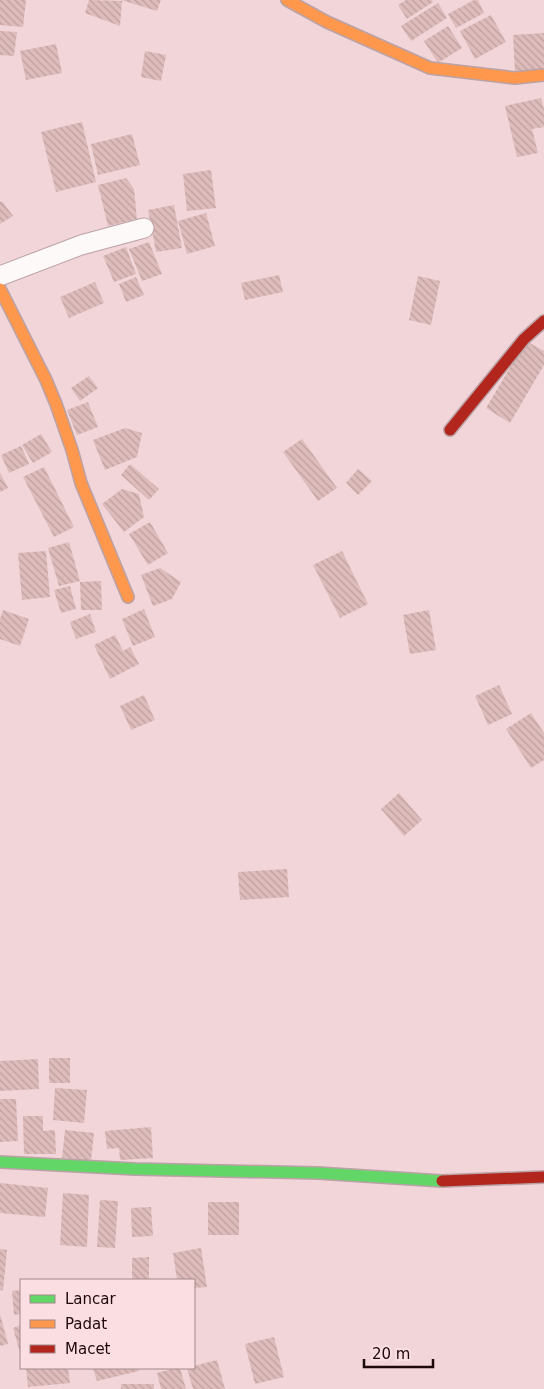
<svg xmlns="http://www.w3.org/2000/svg" width="544" height="1389" font-family="'DejaVu Sans',sans-serif">
	<style>
		.building { fill: url(#building-back-hatch) }
		.lines { fill: none; stroke-linecap: round; stroke-linejoin: round }
		.street-casing { stroke: #baa2a6; stroke-width: 21 }
		.fast-casing { stroke: #baa2a6; stroke-width: 14 }
		.slow-casing { stroke: #baa2a6; stroke-width: 14 }
		.jam-casing { stroke: #baa2a6; stroke-width: 14 }
		.street { stroke: #fdf9f9; stroke-width: 19 }
		.fast { stroke: #63d668; stroke-width: 11 }
		.slow { stroke: #ff974d; stroke-width: 11 }
		.jam { stroke: #b3261e; stroke-width: 11 }
	</style>
	<defs>
		<pattern id="building-back-hatch" width="6" height="6" patternUnits="userSpaceOnUse" patternTransform="scale(1.25)"><rect width="6" height="6" fill="#debcbb"/><path d="M-1 5l2 2M0 0l6 6M5-1l2 2" fill="none" stroke="#bea09f"/></pattern>
	</defs>
	<rect width="100%" height="100%" fill="#f2d5d9"/>
	<path class="building" d="M0 0H26L23 27 0 25Z
		M89 0 122 1 120 26 85 13Z
		M121 0H161L157 11Z
		M406 0H432L433 2 407 19 398 5Z
		M474 0H478L484 13 456 28 448 14Z
		M438 3 447 18 411 41 401 26Z
		M491 15 506 42 475 59 460 31Z
		M448 26 462 48 438 63 424 41Z
		M0 31 17 32 14 56 0 55Z
		M544 33V71L515 73 513 35Z
		M56 44 62 73 26 80 20 51Z
		M145 51 166 55 161 81 141 77Z
		M541 98 544 109V127L532 129 538 153 517 157 505 106Z
		M82 122 96 182 56 192 41 132Z
		M132 134 140 165 98 175 91 144Z
		M211 170 216 208 187 211 183 174Z
		M126 178 134 189 137 219 108 226 98 185Z
		M2 201 13 216 0 224V202Z
		M174 205 182 248 156 252 148 210Z
		M206 213 215 246 187 254 178 221Z
		M149 242 162 274 142 281 129 249Z
		M126 247 136 274 114 282 103 256Z
		M279 275 283 292 245 300 241 283Z
		M418 276 440 281 431 325 409 320Z
		M136 277 144 295 126 302 119 284Z
		M95 282 104 303 69 318 60 297Z
		M526 341 544 351V365L510 423 486 408Z
		M89 376 98 388 80 401 71 388Z
		M88 402 98 427 77 435 67 410Z
		M125 428 142 433 137 457 105 470 93 440Z
		M41 434 52 452 33 463 22 445Z
		M302 439 337 488 318 501 283 452Z
		M21 446 29 464 9 473 1 455Z
		M130 464 159 489 149 500 121 475Z
		M44 467 74 527 54 537 23 477Z
		M358 469 372 481 358 495 346 483Z
		M0 473 8 488 0 492Z
		M122 489 139 494 144 517 124 532 102 504Z
		M150 522 168 553 148 565 129 534Z
		M69 542 80 581 59 586 48 548Z
		M46 551 50 597 22 600 18 553Z
		M342 551 368 604 340 618 313 565Z
		M160 568 181 582 172 599 153 606 141 575Z
		M101 581 102 610H81L80 582Z
		M70 586 76 609 61 613 54 590Z
		M144 609 155 637 133 646 122 619Z
		M3 610 29 619 20 646 0 639V619Z
		M429 610 436 650 410 654 403 615Z
		M90 614 96 632 76 639 70 622Z
		M115 635 123 651 130 647 139 664 110 679 94 645Z
		M499 685 512 714 488 725 475 696Z
		M144 695 155 720 131 730 120 706Z
		M531 713 544 733V760L531 768 506 729Z
		M399 793 422 820 404 836 381 809Z
		M287 869 289 897 240 900 238 872Z
		M49 1058H70V1083H49Z
		M38 1059 39 1089 0 1091V1061Z
		M55 1088 87 1090 84 1123 53 1120Z
		M0 1099H16L18 1141 0 1142Z
		M23 1116H43V1131L55 1130 56 1154H24Z
		M151 1127 153 1158 120 1160 119 1148 107 1149 105 1131Z
		M65 1130 94 1133 91 1161 62 1158Z
		M0 1183 48 1188 45 1217 0 1213Z
		M63 1193 89 1195 87 1247 60 1245Z
		M100 1200 118 1201 115 1248 97 1247Z
		M208 1202H239V1235H208Z
		M151 1207 153 1236 132 1237 131 1208Z
		M201 1248 207 1287 194 1288V1280H177L173 1253Z
		M0 1249 7 1250 3 1291 0 1290Z
		M149 1257V1280H132V1258Z
		M21 1290V1314L14 1315 12 1291Z
		M0 1314 8 1344 0 1346Z
		M21 1325V1356L13 1328Z
		M274 1337 284 1377 255 1384 245 1344Z
		M217 1360 225 1389H193L187 1368H194V1366Z
		M26 1368H68L70 1383 28 1387Z
		M93 1368H138L139 1371 97 1381Z
		M176 1368H180L186 1389H161L157 1373Z
		M121 1384H154V1389H121Z"/>
	<g class="lines">
		<defs>
			<path id="street" d="M0 276 81 245 144 228"/>
			<path id="fast" d="M0 1162 135 1169 318 1173 442 1181"/>
			<path id="slow" d="M287 0 327 22 430 68 515 78 544 75
				M0 289 46 380 56 404 72 450 81 483 128 597"/>
			<path id="jam" d="M450 430 524 339 544 321
				M442 1181 544 1177"/>
		</defs>
		<use href="#street" class="street-casing"/>
		<use href="#fast" class="fast-casing"/>
		<use href="#slow" class="slow-casing"/>
		<use href="#jam" class="jam-casing"/>
		<use href="#street" class="street"/>
		<use href="#fast" class="fast"/>
		<use href="#slow" class="slow"/>
		<use href="#jam" class="jam"/>
	</g>
	<rect x="20" y="1279" width="175" height="90" fill="#fadee1" stroke="#a2888b"/>
	<rect x="30" y="1295" width="25" height="8" fill="#63d668" stroke="#a2888b"/>
	<text x="65" y="1304" font-size="15" fill="#1d080b">Lancar</text>
	<rect x="30" y="1320" width="25" height="8" fill="#ff974d" stroke="#a2888b"/>
	<text x="65" y="1329" font-size="15" fill="#1d080b">Padat</text>
	<rect x="30" y="1345" width="25" height="8" fill="#b3261e" stroke="#a2888b"/>
	<text x="65" y="1354" font-size="15" fill="#1d080b">Macet</text>
	<path d="M364 1359v8h69v-8" fill="none" stroke="#1d080b" stroke-width="2.5"/>
	<text x="372" y="1359" font-size="15" fill="#1d080b" stroke="#fadee1" stroke-width="4" paint-order="stroke">20 m</text>
</svg>
